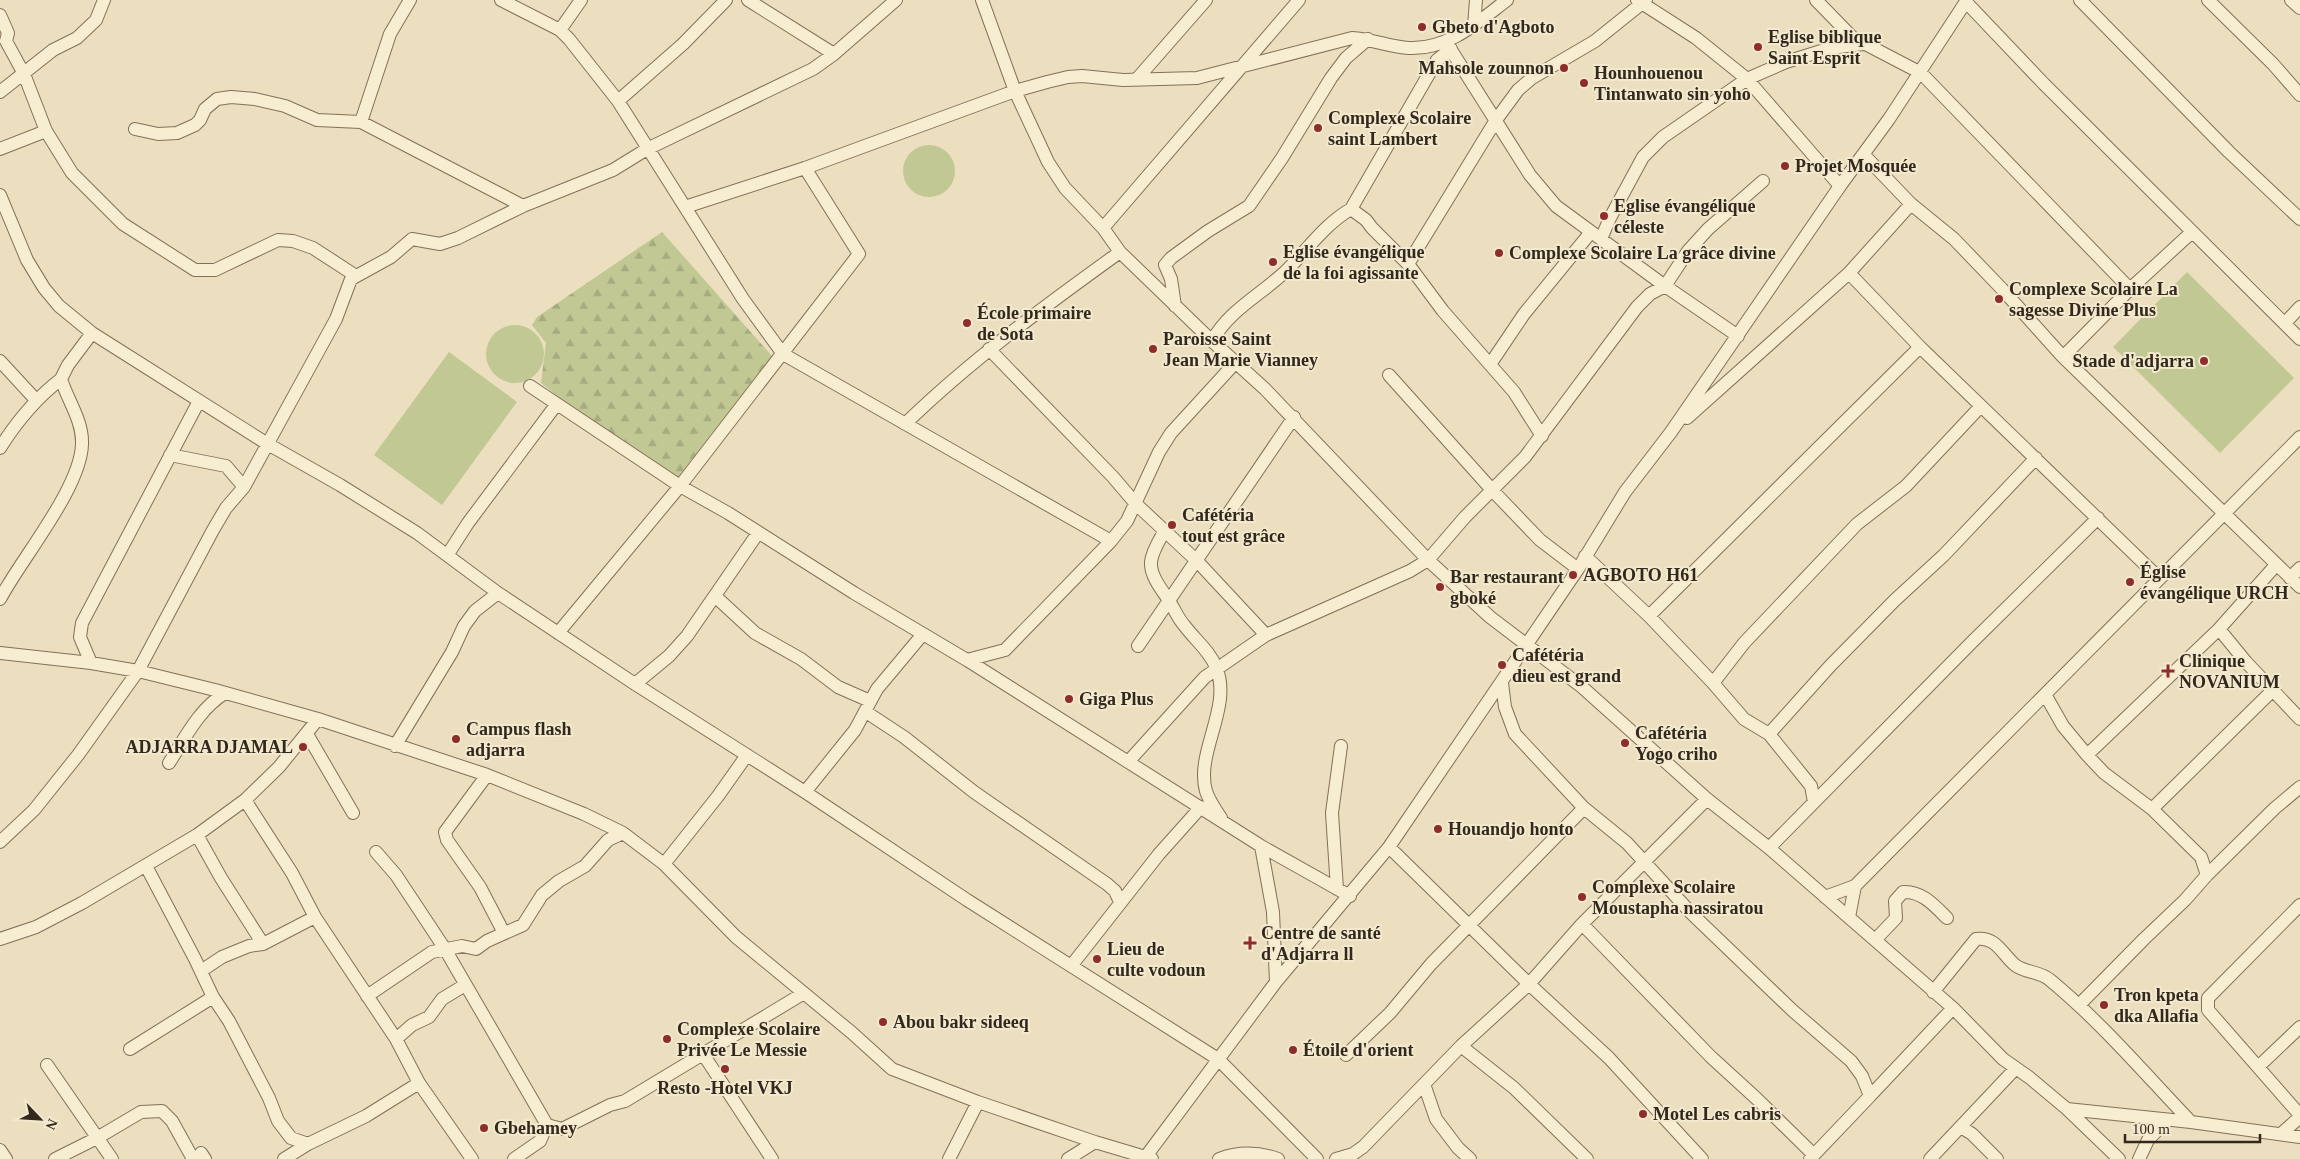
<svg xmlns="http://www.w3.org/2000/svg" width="2300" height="1159" font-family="Georgia,serif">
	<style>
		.forest { fill: url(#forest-firs) }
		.pitch { fill: #c1c894 }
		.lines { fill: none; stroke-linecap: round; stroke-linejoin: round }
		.minor-casing { stroke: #837058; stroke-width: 14 }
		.minor { stroke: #f7edd1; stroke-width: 12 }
		.poi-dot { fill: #8f2d2b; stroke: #f3e9ce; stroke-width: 2 }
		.labels { text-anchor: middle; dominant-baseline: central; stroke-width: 4; stroke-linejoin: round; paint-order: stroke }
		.poi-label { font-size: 18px; font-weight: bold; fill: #33281c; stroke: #f3e9ce; text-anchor: start }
	</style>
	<defs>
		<pattern id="forest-firs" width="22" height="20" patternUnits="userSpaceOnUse" patternTransform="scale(1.25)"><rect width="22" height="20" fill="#c1c894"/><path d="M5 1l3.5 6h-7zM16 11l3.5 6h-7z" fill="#a6ac7f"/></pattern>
	</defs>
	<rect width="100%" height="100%" fill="#ebdfbf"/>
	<path class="forest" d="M662 232 772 356 671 486 541 383 546 343 532 325 537 317Z"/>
	<path class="pitch" d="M903 171a26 26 0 1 1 52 0a26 26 0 1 1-52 0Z
		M2187 272 2294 378 2220 453 2113 347Z
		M486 354a29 29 0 1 1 58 0a29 29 0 1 1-58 0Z
		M449 352 517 402 442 505 374 455Z"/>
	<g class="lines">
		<defs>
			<path id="minor" d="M501 0 560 30 569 39 618 101 743 299 783 354 1111 541
				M748 0 834 54
				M982 0 1015 91 1048 162 1065 188 1103 228 1120 252 1212 341 1265 389 1428 560 1490 617 1582 687 1707 799 1769 848 1953 1008 2003 1059 2030 1078 2067 1109 2119 1159
				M1637 0 1696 38 1747 79 1840 186
				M1816 0 1852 37 1921 73 2130 289
				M2080 0 2229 152 2300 219
				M2208 0 2273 64 2300 95
				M2291 0 2300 8
				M1966 2 2044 84 2300 339
				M0 15 8 33 6 41 24 74 46 131 72 173 123 224 195 270H215L278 240 293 241 313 248 353 274 351 279
				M1474 26 1476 0
				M560 30 581 0
				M1446 42 1530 175 1556 206 1665 286 1738 336
				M1451 49 1437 60 1351 209 1366 220 1372 228 1408 264 1443 311 1514 392 1542 436
				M1136 80 1206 0
				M0 92 53 50 77 38 96 20 104 0
				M618 101 683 44 726 0
				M361 122 390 34 410 0
				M135 129 158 134 177 133 195 125 200 120 205 109 217 99 231 97 255 99 285 106 317 120 361 122 523 206
				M0 149 46 131
				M1864 155 1911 204 1954 239 2002 289 2063 357 2300 587
				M0 195 27 260 44 288 59 306 92 333 266 443 340 485 417 533 498 593 635 684 805 792 967 900 1218 1059 1317 1159
				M685 207 805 168 1015 91 1047 82 1068 77 1082 76 1123 80 1197 78 1352 38C1372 39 1390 47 1409 48 1448 50 1478 22 1507 0
				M1103 228 1299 0
				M1601 239 1610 218 1643 157 1663 137 1747 79 1786 62 1831 48 1863 44
				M1408 264 1496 120 1518 90 1532 78 1595 41 1646 0
				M1849 273 1920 347 2159 578
				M1175 306 1171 279 1165 265 1171 258 1208 231 1249 206 1282 158 1331 78 1346 58 1368 39
				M2285 323 2300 307
				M1212 341C1230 309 1261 295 1287 270 1308 249 1325 224 1351 209
				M989 349 1113 477 1136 504 1197 561 1266 635
				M2063 357 2130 289 2192 232
				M0 361 36 400
				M1491 363 1524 314 1591 232
				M1389 375 1493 491 1540 540 1578 569
				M530 386 680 486 728 513 854 593 967 660 1261 846 1350 896
				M1687 418 1849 273 1911 204
				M905 424C971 360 1045 306 1120 252
				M0 448C17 421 35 399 61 379
				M170 455 226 466 244 487
				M1165 530C1160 539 1152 551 1151 562 1150 575 1161 589 1168 599 1174 608 1177 617 1184 625 1195 640 1209 650 1216 667 1233 707 1195 752 1206 791 1209 801 1216 810 1221 818
				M448 554 468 523 556 405
				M1585 556 1649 616 1713 683 1744 719 1769 734 1811 786 1814 802
				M2290 578 2300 568
				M716 597 755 633 801 659 838 687 870 701
				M0 599C21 559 81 488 82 444 83 421 68 401 61 379L68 365 92 333
				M1649 616 1920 347
				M2219 629 2246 662 2300 719
				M558 633 680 486 859 254 805 168
				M1138 646 1294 417
				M0 653 91 663 138 671 215 690 318 719 487 775 584 814 623 833 664 864 736 937 851 1032 892 1069 978 1102 1095 1142 1152 1159
				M967 660 1005 650 1111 541 1127 521 1159 452 1171 433 1235 363
				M91 663 80 637 82 623 199 401
				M1502 683 1505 707 1515 734 1584 808 1627 843 1691 913 1792 1010 1851 1061 1862 1076 1870 1096 1810 1159
				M1713 683 1744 643 1857 524 1906 486 1981 406
				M635 684 669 656 687 636 758 533
				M2046 696 2063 726 2087 755 2104 773 2152 809 2201 857 2207 875
				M866 712 904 737 974 792 1107 884 1115 891 1120 902
				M307 734 353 813
				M1769 734 1830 666 1895 600 1944 555 2036 458
				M395 746 452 652 464 626 475 611 498 593
				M2087 755 2219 629 2276 565
				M1128 762 1205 677 1266 635 1410 571 1428 560 1465 517 1525 457 1637 307 1650 294 1665 286 1688 251 1708 229 1763 181
				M169 763C185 738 199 709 225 693
				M487 775 445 832 447 840 480 887 504 933
				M805 792 855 730 877 689 923 634
				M245 800 292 873 315 917 396 1039 419 1083 472 1159
				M2152 809 2272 691
				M197 835 221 878 263 944
				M0 842 34 810 78 755 138 671 213 530 226 508 244 487 336 319 351 279 391 257 412 239 440 244 458 238 523 206 613 170 647 149 813 69 834 54 896 0
				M1261 846 1273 912 1276 982
				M1389 847 1529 984 1609 1058 1702 1159
				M1769 848 1971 643 2098 518
				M376 852 396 875 445 949 547 1125 540 1141 514 1159
				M664 864 718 796 747 755
				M146 866 195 959 213 997 229 1021 269 1098 278 1121 291 1138 308 1144
				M1337 889 1332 813 1341 746
				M1825 897 1855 886 2300 437
				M2300 905 2208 998V1010L2300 1115
				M1849 917 1855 886
				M1582 924 1711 1057 1757 1099 1814 1155
				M0 939 36 927 82 903 197 835 245 800 279 767 318 719
				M1875 940 1896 918 1895 901 1903 892C1922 891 1934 905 1947 918
				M1071 966 1159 854 1201 807
				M201 971 222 957 249 946 263 944 315 917
				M1933 992 1976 939C1996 936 2002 954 2015 965 2025 973 2040 971 2050 980 2101 1022 2145 1074 2191 1122
				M367 996 432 952 462 946 476 949 487 941 523 925 542 895 559 881 585 866 608 840 623 833
				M2079 1005 2144 939 2185 900 2207 875 2275 808 2300 787
				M396 1039 412 1025 429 1017 442 999 465 985
				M1461 1046 1514 1088 1587 1159
				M130 1049 213 997
				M703 1054 772 1159
				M1346 1055 1390 1013 1431 964 1584 808
				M47 1065 112 1159
				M2258 1067 2300 1027
				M1424 1084 1436 1119 1458 1148 1470 1159
				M1870 1096 1953 1008
				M2067 1109 2191 1122 2300 1137
				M547 1125 562 1129 610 1105 625 1101 804 993
				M1961 1127 1972 1134 1997 1159
				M2281 1134 2300 1117
				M0 1150 6 1159
				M201 1153 205 1159
				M55 1159 97 1138 141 1112 162 1111 172 1121 193 1159
				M284 1159 308 1144 366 1116 419 1083
				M949 1159 978 1102
				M1068 1159 1095 1142
				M1144 1159 1276 982 1389 847 1578 569 1625 492 1671 432 1840 186 1889 119 1967 0
				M1219 1159C1240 1151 1258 1152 1278 1159
				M1336 1159 1353 1154 1363 1147 1461 1046 1529 984 1582 924 1707 799
				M1930 1159 2015 1069
				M2139 1159 2148 1140 2167 1120"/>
		</defs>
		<use href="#minor" class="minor-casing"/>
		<use href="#minor" class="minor"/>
	</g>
	<g class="poi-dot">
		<circle cx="1422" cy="27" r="5"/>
		<circle cx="1758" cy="47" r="5"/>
		<circle cx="1564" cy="68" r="5"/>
		<circle cx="1584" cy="83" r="5"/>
		<circle cx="1318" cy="128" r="5"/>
		<circle cx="1785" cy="166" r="5"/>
		<circle cx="1604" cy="216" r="5"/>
		<circle cx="1499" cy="253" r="5"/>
		<circle cx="1273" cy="262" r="5"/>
		<circle cx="1999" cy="299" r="5"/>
		<circle cx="967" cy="323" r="5"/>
		<circle cx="1153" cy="349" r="5"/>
		<circle cx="2204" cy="361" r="5"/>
		<circle cx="1172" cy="525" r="5"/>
		<circle cx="1573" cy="575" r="5"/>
		<circle cx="2130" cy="582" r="5"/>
		<circle cx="1440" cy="587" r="5"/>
		<circle cx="1502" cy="665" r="5"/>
		<path d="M2165.5 663.5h5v5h5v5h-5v5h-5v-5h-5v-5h5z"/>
		<circle cx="1069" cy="699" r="5"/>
		<circle cx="456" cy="739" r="5"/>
		<circle cx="1625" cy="743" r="5"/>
		<circle cx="303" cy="747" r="5"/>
		<circle cx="1438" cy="829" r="5"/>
		<circle cx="1582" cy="897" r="5"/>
		<path d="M1247.5 935.5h5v5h5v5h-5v5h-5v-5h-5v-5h5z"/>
		<circle cx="1097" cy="959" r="5"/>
		<circle cx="2104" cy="1005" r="5"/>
		<circle cx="883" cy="1022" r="5"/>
		<circle cx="667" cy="1039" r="5"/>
		<circle cx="1293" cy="1050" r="5"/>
		<circle cx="725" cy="1069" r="5"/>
		<circle cx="1643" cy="1114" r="5"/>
		<circle cx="484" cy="1128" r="5"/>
	</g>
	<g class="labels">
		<g class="poi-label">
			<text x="1432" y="27">Gbeto d'Agboto</text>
			<text x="1768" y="37">Eglise biblique<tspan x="1768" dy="21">Saint Esprit</tspan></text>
			<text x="1554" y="68" text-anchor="end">Mahsole zounnon</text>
			<text x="1594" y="73">Hounhouenou<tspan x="1594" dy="21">Tintanwato sin yoho</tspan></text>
			<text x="1328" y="118">Complexe Scolaire<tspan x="1328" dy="21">saint Lambert</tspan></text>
			<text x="1795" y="166">Projet Mosquée</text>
			<text x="1614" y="206">Eglise évangélique<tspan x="1614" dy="21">céleste</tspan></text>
			<text x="1283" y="252">Eglise évangélique<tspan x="1283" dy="21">de la foi agissante</tspan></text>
			<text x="1509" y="253">Complexe Scolaire La grâce divine</text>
			<text x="2009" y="289">Complexe Scolaire La<tspan x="2009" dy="21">sagesse Divine Plus</tspan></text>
			<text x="977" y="313">École primaire<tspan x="977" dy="21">de Sota</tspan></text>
			<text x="1163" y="339">Paroisse Saint<tspan x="1163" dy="21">Jean Marie Vianney</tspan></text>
			<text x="2194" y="361" text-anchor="end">Stade d'adjarra</text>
			<text x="1182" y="515">Cafétéria<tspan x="1182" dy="21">tout est grâce</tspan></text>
			<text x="2140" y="572">Église<tspan x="2140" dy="21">évangélique URCH</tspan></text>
			<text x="1583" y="575">AGBOTO H61</text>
			<text x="1450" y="577">Bar restaurant<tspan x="1450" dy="21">gboké</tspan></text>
			<text x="1512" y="655">Cafétéria<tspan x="1512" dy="21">dieu est grand</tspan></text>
			<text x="2179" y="661">Clinique<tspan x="2179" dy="21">NOVANIUM</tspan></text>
			<text x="1079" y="699">Giga Plus</text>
			<text x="466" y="729">Campus flash<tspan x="466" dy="21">adjarra</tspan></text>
			<text x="1635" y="733">Cafétéria<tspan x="1635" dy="21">Yogo criho</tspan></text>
			<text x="293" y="747" text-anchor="end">ADJARRA DJAMAL</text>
			<text x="1448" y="829">Houandjo honto</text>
			<text x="1592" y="887">Complexe Scolaire<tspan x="1592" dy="21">Moustapha nassiratou</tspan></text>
			<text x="1261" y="933">Centre de santé<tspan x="1261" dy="21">d'Adjarra ll</tspan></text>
			<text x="1107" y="949">Lieu de<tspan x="1107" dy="21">culte vodoun</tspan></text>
			<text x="2114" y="995">Tron kpeta<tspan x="2114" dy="21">dka Allafia</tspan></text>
			<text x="893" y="1022">Abou bakr sideeq</text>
			<text x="677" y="1029">Complexe Scolaire<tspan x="677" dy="21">Privée Le Messie</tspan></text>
			<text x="1303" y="1050">Étoile d'orient</text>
			<text x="725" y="1088" text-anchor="middle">Resto -Hotel VKJ</text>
			<text x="1653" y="1114">Motel Les cabris</text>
			<text x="494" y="1128">Gbehamey</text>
		</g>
	</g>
	<g transform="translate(40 1119) rotate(115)" stroke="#f3e9ce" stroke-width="4" paint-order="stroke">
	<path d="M0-4L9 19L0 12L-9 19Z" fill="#33281c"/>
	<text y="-8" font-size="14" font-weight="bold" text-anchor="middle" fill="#33281c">N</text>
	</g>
	<path d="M2125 1134v8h135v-8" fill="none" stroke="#33281c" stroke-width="2.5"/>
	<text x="2132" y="1134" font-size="15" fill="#33281c" stroke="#f3e9ce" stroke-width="4" paint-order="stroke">100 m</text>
</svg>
